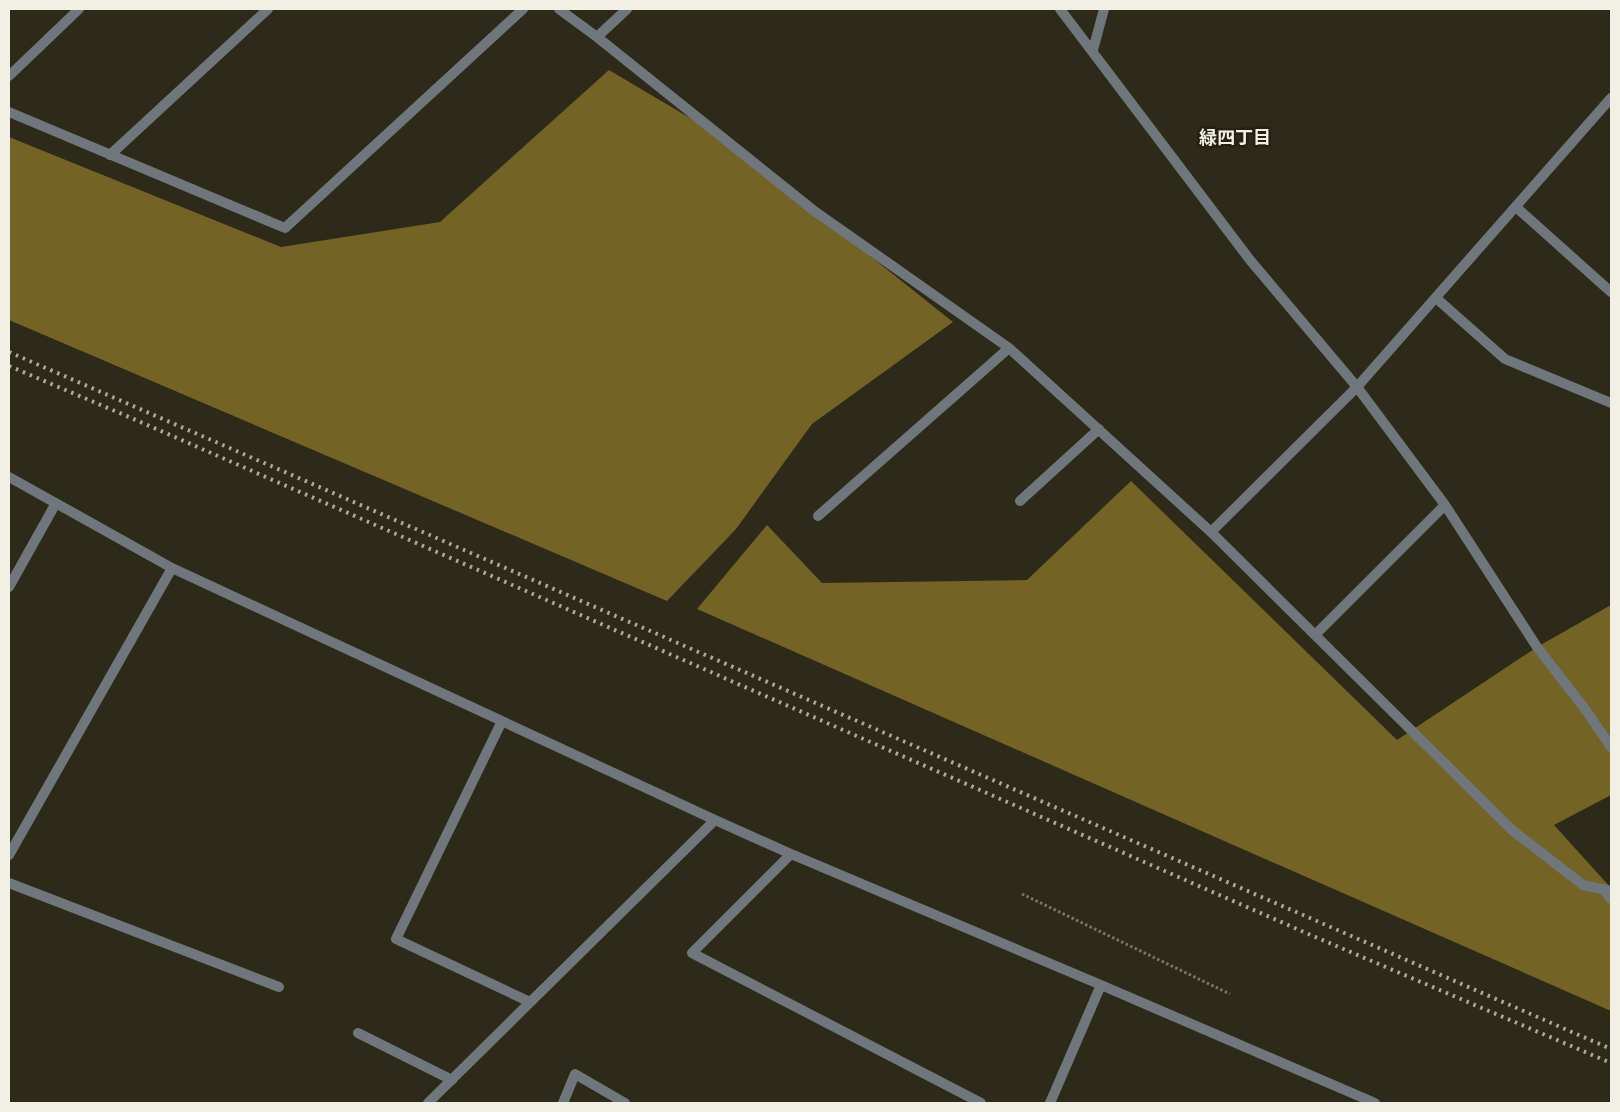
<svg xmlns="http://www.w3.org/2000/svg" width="1620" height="1112" font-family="Quicksand,'Noto Sans JP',sans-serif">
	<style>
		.forest { fill: #736325 }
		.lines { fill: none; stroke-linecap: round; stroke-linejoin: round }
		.path { stroke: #787567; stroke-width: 3; stroke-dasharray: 2.5 2.5; stroke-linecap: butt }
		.service { stroke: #6f777c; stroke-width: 10 }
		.minor { stroke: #6f777c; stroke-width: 10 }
		.rail { stroke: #aca99c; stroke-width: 4; stroke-dasharray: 2.5 5; stroke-linecap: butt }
		.labels { text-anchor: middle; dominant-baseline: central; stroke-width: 5; stroke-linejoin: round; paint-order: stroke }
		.neighbourhood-label { font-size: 18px; font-weight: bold; fill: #f2efe5; stroke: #252010 }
	</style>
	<rect width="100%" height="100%" fill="#2e2a19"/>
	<path class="forest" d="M609 70 717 134 953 322 812 424 736 529 667 601 9 320V137L281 247 440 222Z
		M1131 481 1397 740 1537 647 1611 605V795L1554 825 1611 888V1011L697 609 767 525 822 583 1027 580Z"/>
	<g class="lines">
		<path class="path" d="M1022 894 1230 994"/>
		<path class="service" d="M1603 889 1611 899
			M358 1033 452 1080
			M563 1103 575 1074 625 1103"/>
		<path class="minor" d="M559 9 597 37 813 210 1009 348 1211 532 1512 830 1583 885 1611 891
			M1060 9 1250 260 1357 387 1445 505 1537 647 1585 709 1611 747
			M597 37 627 9
			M1093 50 1104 9
			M9 76 79 9
			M9 112 285 228 523 9
			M110 155 268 9
			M1516 207 1611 292
			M1436 298 1505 359 1611 403
			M9 477 172 568 715 820 791 854 1101 985 1375 1103
			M1020 501 1099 429
			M818 516 1009 348
			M1211 532 1357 387 1611 98
			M9 587 56 503
			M1315 635 1445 505
			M502 721 396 939 530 1002
			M791 854 692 953 981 1103
			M9 855 172 568
			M9 883 279 987
			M428 1103 715 820
			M1050 1103 1101 985"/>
		<path class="rail" d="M9 352 1611 1049
			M9 366 129 417 1313 936 1611 1063"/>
	</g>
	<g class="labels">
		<g class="neighbourhood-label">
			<text x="1235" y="137">緑四丁目</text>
		</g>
	</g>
	<rect width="1620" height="1112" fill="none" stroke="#f2efe5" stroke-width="20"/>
</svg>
